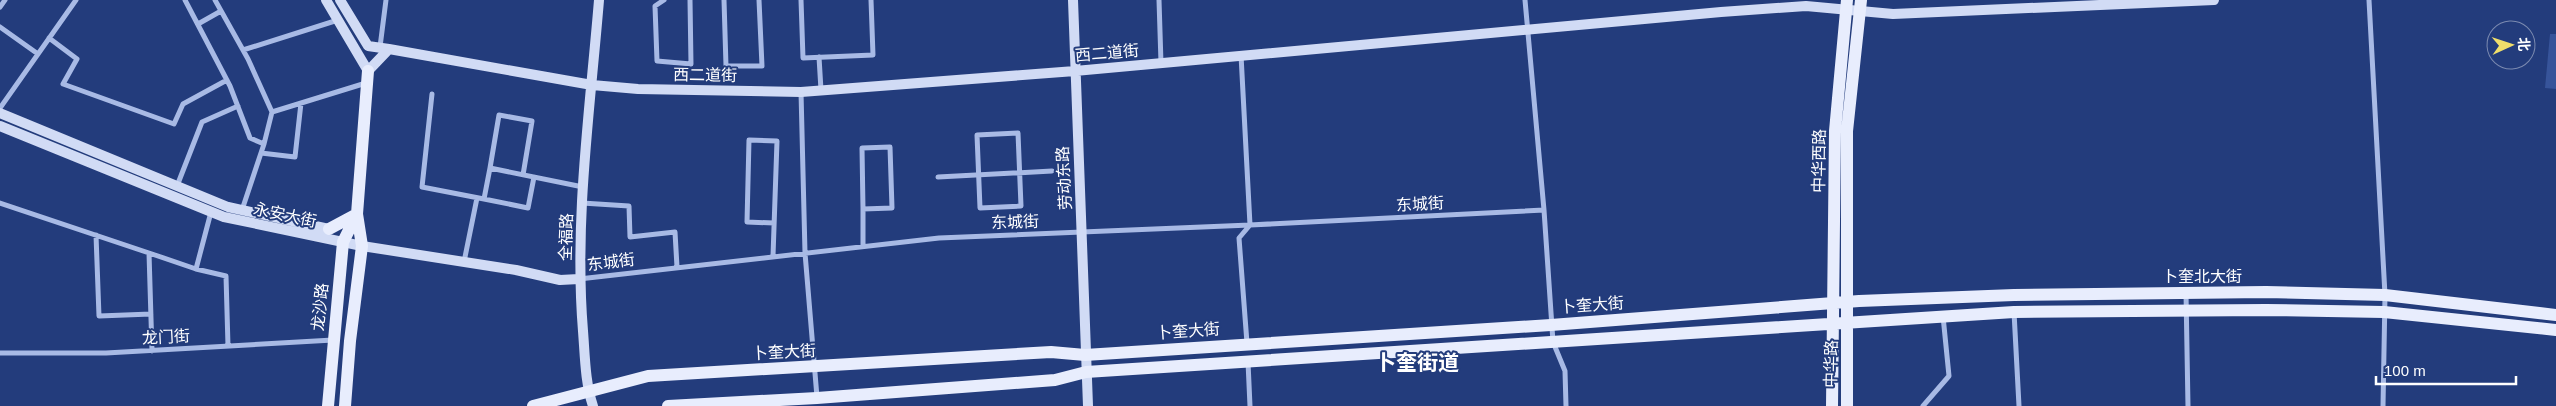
<svg xmlns="http://www.w3.org/2000/svg" width="2556" height="406" font-family="Arial,'Noto Sans SC',sans-serif">
	<style>
		.green { fill: #37549a }
		.lines { fill: none; stroke-linecap: round; stroke-linejoin: round }
		.street { stroke: #a8bae5; stroke-width: 5 }
		.secondary { stroke: #d1dbf5; stroke-width: 10 }
		.primary { stroke: #e8edfd; stroke-width: 12 }
		.labels { text-anchor: middle; dominant-baseline: central; stroke-width: 4; stroke-linejoin: round; paint-order: stroke }
		.street-label { font-size: 16px; fill: #fff; stroke: #233c7c }
		.district-label { font-size: 21px; font-weight: bold; fill: #fff; stroke: #233c7c }
	</style>
	<rect width="100%" height="100%" fill="#233c7c"/>
	<path class="green" d="M2550 34H2556V89L2545 88Z"/>
	<g class="lines">
		<path class="street" d="M185 0 230 86 250 138 264 144 242 210
			M215 0 248 59 272 112 366 83
			M664 0 655 6 657 61 691 64 690 0
			M724 0 726 66H762L759 0
			M801 0 803 58 873 55 871 0
			M1159 0 1161 63
			M1525 0 1544 210 1553 342 1565 371 1566 406
			M2369 0 2385 295 2383 406
			M0 7 5 0
			M198 24 221 11
			M0 27 38 54
			M49 38 77 59 63 84 174 124 183 104 227 80
			M380 47 386 0
			M243 50 338 20
			M1241 55 1250 225 1239 238 1247 343
			M819 57 821 90
			M801 92 805 253 817 397
			M432 94 422 187 484 199 490 168 583 187
			M0 108 76 0
			M1018 133 1021 206 980 208 977 135Z
			M264 144 272 112
			M261 153 295 157 301 103
			M490 168 499 115 532 121 523 175
			M938 177 1052 171
			M177 186 202 122 238 106
			M484 199 528 208 534 177
			M0 203 149 253 152 351
			M582 203 629 206 630 237 675 232 677 267
			M863 209 862 148 890 147 892 208 863 209V246
			M96 235 99 316 151 314
			M149 253 196 269 211 212
			M773 256 777 141 749 140 747 222 774 223
			M464 262 477 198
			M196 269 226 276 228 346
			M579 279 939 238 1250 225 1544 210
			M2186 293 2188 406
			M2014 312 2019 406
			M0 353H106L333 340
			M1248 362 1250 406
			M1923 406 1949 376 1943 316"/>
		<path class="secondary" d="M326 0 368 71 389 49 592 85 638 89 801 92 1075 71 1721 12 1806 6 1893 14 2214 0
			M340 0 368 46 389 49
			M1073 0 1088 406
			M0 113 228 207 329 229
			M0 126 224 217 362 246 516 270 560 280 579 279
			M593 406C585 382 585 356 583 331 574 221 590 110 599 0"/>
		<path class="primary" d="M329 229 357 214
			M328 406 343 242 357 214
			M345 406 350 341 362 246 357 214 368 71
			M533 406 648 376 1051 352 1085 355 1551 325 1859 301 2014 295 2266 292 2385 295 2556 315
			M668 406 817 398 1055 380 1086 372 2014 312 2266 310 2384 312 2556 330
			M1832 406 1835 131 1847 0
			M1847 406V131L1861 0"/>
	</g>
	<g class="labels">
		<g class="street-label">
			<text transform="translate(1107 53) rotate(-5)">西二道街</text>
			<text transform="translate(705 75) rotate(1)">西二道街</text>
			<text transform="translate(1819 161) rotate(-89)">中华西路</text>
			<text transform="translate(1064 178) rotate(-93)">劳动东路</text>
			<text transform="translate(1420 204) rotate(-3)">东城街</text>
			<text transform="translate(285 215) rotate(12)">永安大街</text>
			<text transform="translate(1015 222) rotate(-2)">东城街</text>
			<text transform="translate(566 237) rotate(-88)">全福路</text>
			<text transform="translate(611 262) rotate(-7)">东城街</text>
			<text x="2202" y="276">卜奎北大街</text>
			<text transform="translate(1592 305) rotate(-4)">卜奎大街</text>
			<text transform="translate(320 307) rotate(-84)">龙沙路</text>
			<text transform="translate(1188 331) rotate(-4)">卜奎大街</text>
			<text transform="translate(166 337) rotate(-3)">龙门街</text>
			<text transform="translate(784 352) rotate(-3)">卜奎大街</text>
			<text transform="translate(1831 364) rotate(-89)">中华路</text>
		</g>
		<g class="district-label">
			<text x="1417" y="362">卜奎街道</text>
		</g>
	</g>
	<g transform="translate(2511 45) rotate(87)"><circle r="24" fill="#233c7c" stroke="#7b8ab0"/>
	<path d="M0-4L9 19L0 12L-9 19Z" fill="#f0de6b"/>
	<text y="-8" font-size="14" font-weight="bold" text-anchor="middle" fill="#ffffff">北</text>
	</g>
	<path d="M2376 376v8h140v-8" fill="none" stroke="#ffffff" stroke-width="2.5"/>
	<text x="2384" y="376" font-size="15" fill="#ffffff" stroke="#233c7c" stroke-width="4" paint-order="stroke">100 m</text>
</svg>
